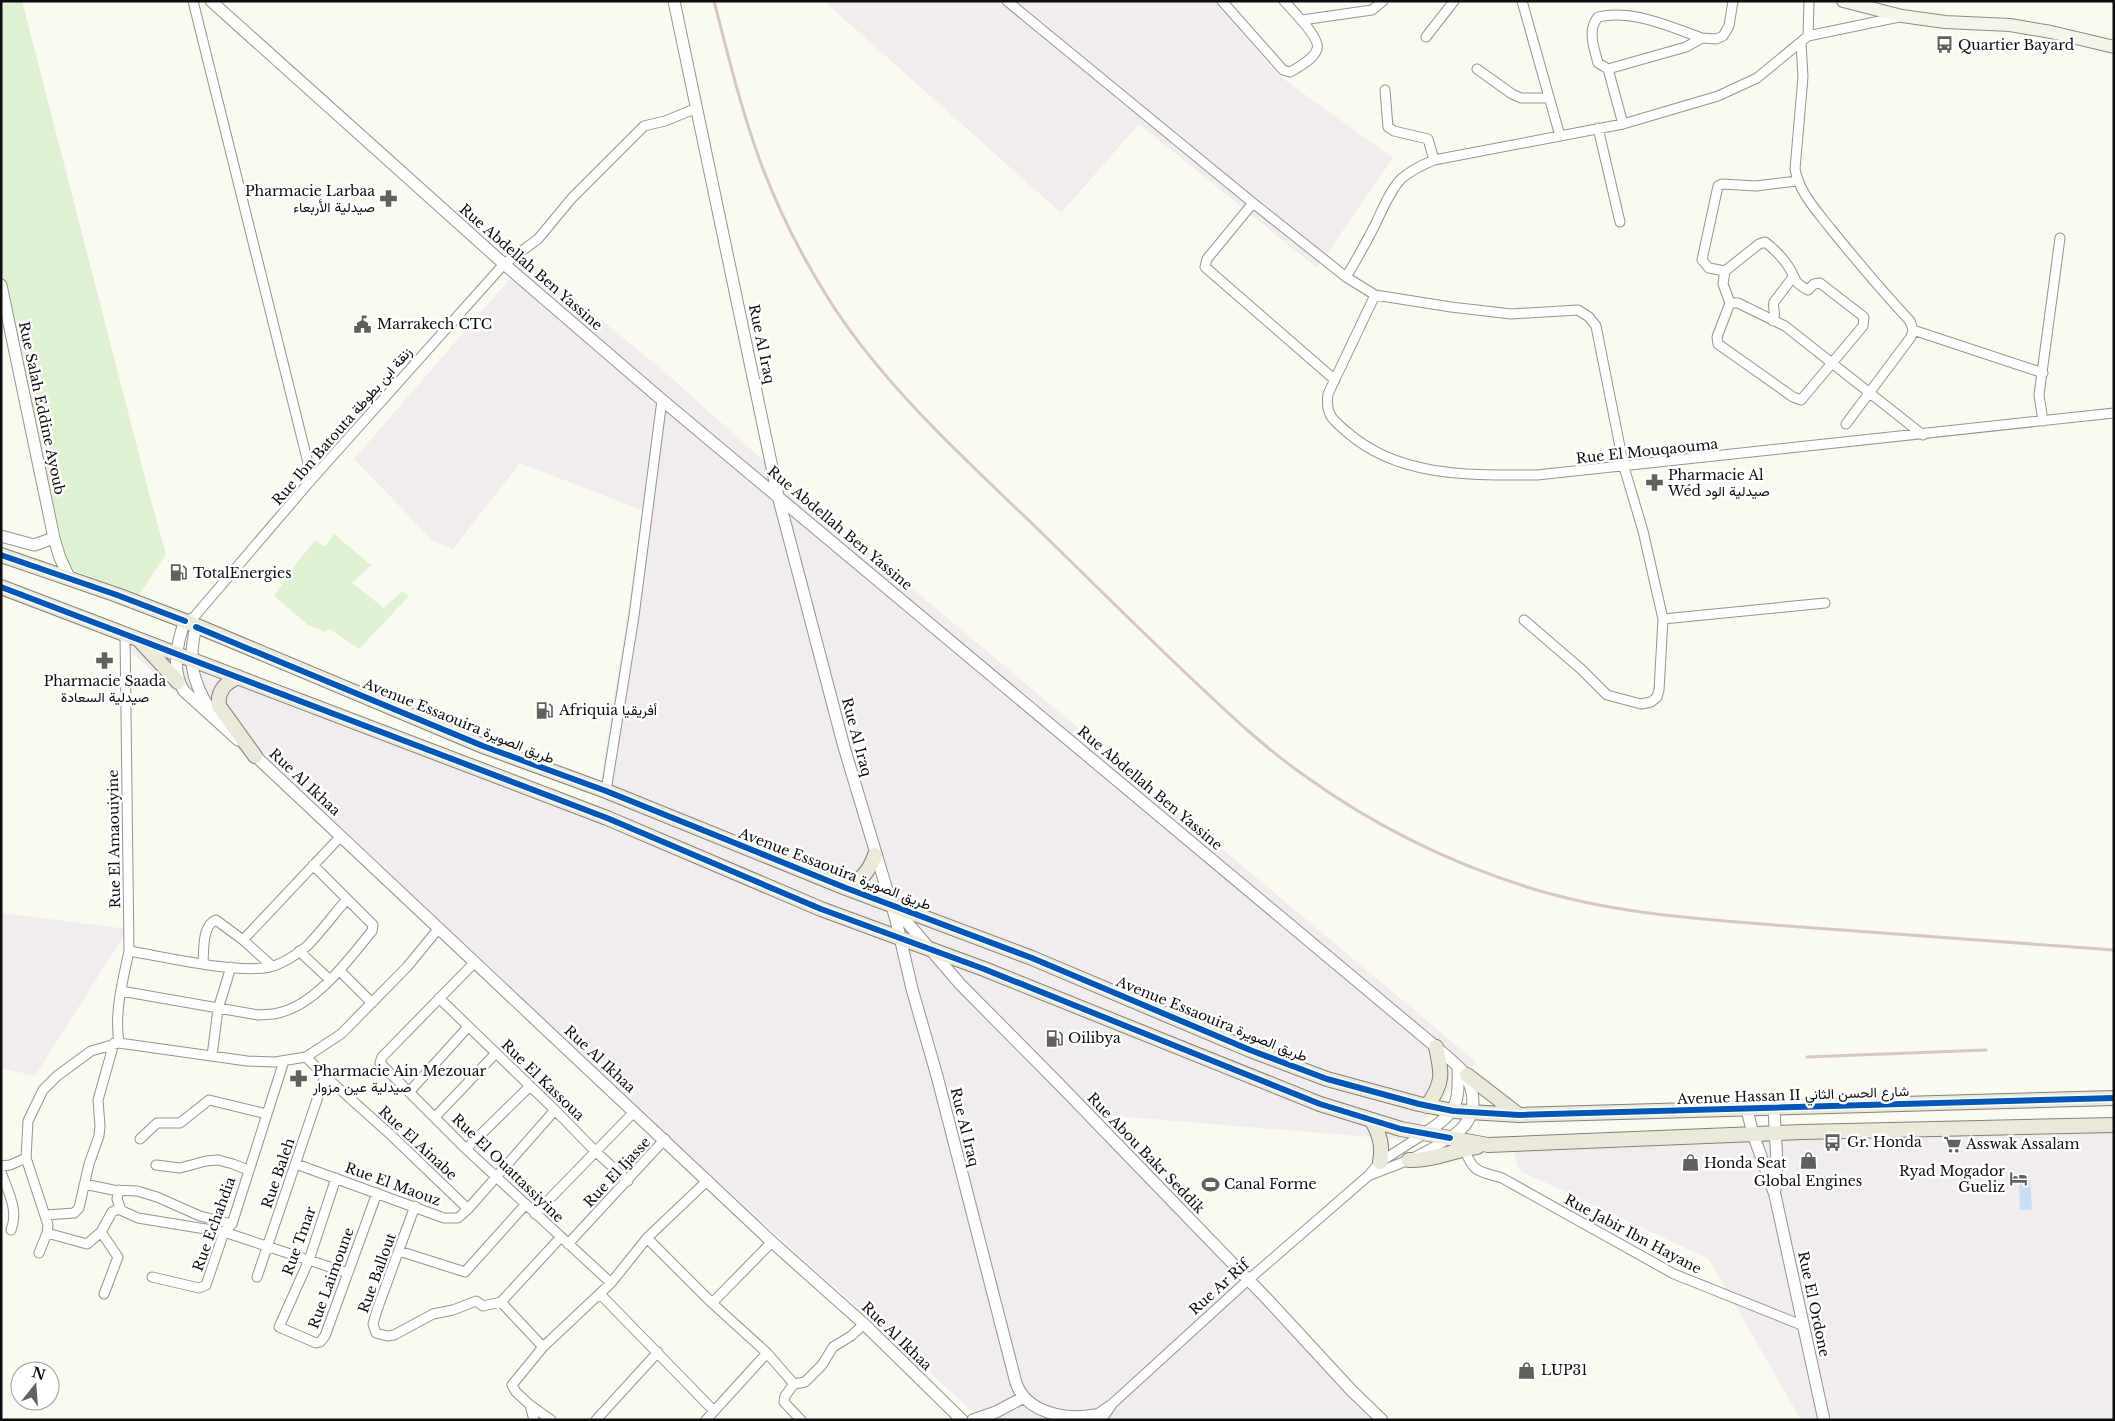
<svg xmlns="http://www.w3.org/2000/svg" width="2115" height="1421" font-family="'Libre Baskerville',Vazirmatn,serif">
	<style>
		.industrial { fill: #f2ecee }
		.green { fill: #e0f0d2 }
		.water { fill: #c9dff2 }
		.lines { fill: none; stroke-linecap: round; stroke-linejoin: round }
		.minor-casing { stroke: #949490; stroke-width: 11 }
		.tertiary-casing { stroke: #949490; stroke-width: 13 }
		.secondary-casing { stroke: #8a8a86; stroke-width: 14 }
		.primary-casing { stroke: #81817d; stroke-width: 16 }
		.minor { stroke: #fefefd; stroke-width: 9 }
		.tertiary { stroke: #fefefd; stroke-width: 11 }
		.secondary { stroke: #f4f4e9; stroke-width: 12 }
		.primary { stroke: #ebe9d9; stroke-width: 14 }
		.rail { stroke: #d6c7c4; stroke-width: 3 }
		.cycleway-casing { stroke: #fff; stroke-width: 9 }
		.cycleway { stroke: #0057b8; stroke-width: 6 }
		.labels { text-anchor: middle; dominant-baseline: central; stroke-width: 5; stroke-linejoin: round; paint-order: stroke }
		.poi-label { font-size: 14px; fill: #0d0d0d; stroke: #fff; text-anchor: start }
		.street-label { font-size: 14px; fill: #0d0d0d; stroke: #fff }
	</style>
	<rect width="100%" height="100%" fill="#fafaf1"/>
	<path class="industrial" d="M824 1H1214L1278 75 1393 158 1317 268 1139 124 1061 213Z
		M527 259 667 374 807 500 1476 1062 1406 1140 1079 1113 1327 1364 1374 1420H986L971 1410 115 638 200 673 248 688 595 816 644 511 520 463 453 549 433 541 354 459Z
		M1 913 128 929 35 1076 1 1068Z
		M2114 1121V1420H1801L1709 1259 1520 1171 1509 1138Z"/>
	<path class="green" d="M1 1H22L151 501 166 554 139 595 75 571 66 559 1 269Z
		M334 534 371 565 352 583 384 608 402 591 409 596 359 649 330 629 325 632 308 625 274 596 293 568 315 540 325 547Z"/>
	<path class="water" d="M2030 1180 2032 1210H2020L2019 1181Z"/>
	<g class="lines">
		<defs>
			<path id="minor" d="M193 1 312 479
				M1007 1 1253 203 1346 277 1375 295 1451 307 1511 314 1578 310 1589 317 1596 326 1624 467 1643 531 1663 619 1825 603
				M1222 1 1283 70 1290 72C1299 67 1314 59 1317 49 1321 38 1291 9 1284 1
				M1522 1 1560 136
				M1302 20 1372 10 1383 1
				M1808 36 1809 1
				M1426 37 1454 1
				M1702 38C1670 27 1633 9 1598 17 1587 30 1594 48 1598 63L1608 69 1686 47 1702 38 1716 39 1723 36 1729 26 1733 1
				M1801 42 1803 77 1795 169C1799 192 1816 210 1830 228 1856 260 1882 291 1910 321L1913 330 1911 337 1846 424
				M1477 69 1512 94 1521 98H1549
				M1608 69 1623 124
				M1385 90 1388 127 1394 131 1428 139 1434 160
				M1598 128 1620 222
				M1253 203 1207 259 1205 267 1335 380
				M1725 271 1723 284 1730 303 1717 337 1718 344 1793 397 1801 400 1863 326 1864 317 1820 283 1814 284 1808 290C1792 282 1796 277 1788 266 1782 257 1773 248 1765 242L1759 244 1725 271 1709 268 1702 260 1718 186 1722 184 1756 186 1797 181
				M1346 277C1357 259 1367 241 1376 223 1383 208 1390 191 1401 179 1411 170 1422 165 1434 160L1623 124 1718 96 1757 78 1808 36 1899 17
				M1375 295 1328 394C1325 415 1333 420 1347 432 1399 478 1472 475 1537 475L2114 413
				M1730 303H1738L1785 326 1923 435
				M1773 321C1777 314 1772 309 1774 302L1793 277
				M1913 330 2043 373
				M2043 421 2039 395 2060 238
				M1524 620 1581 669 1607 695 1641 704 1651 702 1657 697 1659 690 1663 619
				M185 621 194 617 312 479 504 264 538 239 572 198 644 126 665 121 697 108
				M606 791 634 616 662 400
				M243 940 341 836
				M129 951C166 957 236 974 270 967 282 964 298 954 307 946 321 932 334 914 347 899
				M299 951 330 980
				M475 962 382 1057 380 1063 466 1149 611 1283
				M203 963C204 950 202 925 216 920L243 940 272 966
				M340 971 372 1003
				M121 991 258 1015C265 1014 272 1015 278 1013 316 1005 349 959 372 931L373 925 313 865
				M439 998 555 1110 596 1152 628 1181
				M119 1043C114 1012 123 980 129 951L125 634
				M212 1056 218 1009 231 967
				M306 1057 325 1076 392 1136 468 1209
				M410 1091 468 1027
				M436 1116 496 1053
				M140 1139 157 1123H180L209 1100 267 1114
				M1464 1148C1473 1173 1478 1171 1502 1178L1674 1274 1804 1326
				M466 1149 530 1086
				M296 1164 444 1218H458L468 1209 555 1110
				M156 1165 180 1168 206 1161 218 1160 233 1164 248 1170
				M1 1166 10 1165 26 1158
				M1 1172C8 1192 19 1210 11 1230
				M1370 1175 1409 1160 1449 1139
				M336 1178 309 1260 279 1327 316 1343 320 1342 325 1336 377 1193
				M84 1184 113 1190 137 1191 157 1197 200 1216 232 1224
				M119 1190 117 1199 121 1210
				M415 1206 377 1310 373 1324 376 1333 387 1336 394 1335 433 1314 453 1310 476 1301 483 1306 501 1302
				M535 1214 634 1112
				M46 1215 74 1213 79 1208 89 1164 99 1136 100 1126 98 1100 114 1043
				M47 1233 87 1244 101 1232
				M647 1238 712 1303 767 1353 794 1384
				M568 1244 665 1139
				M399 1251 465 1272 526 1204
				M39 1253 47 1233 48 1225 26 1158 28 1121 43 1090 57 1076 91 1051 119 1043 247 1061 275 1062 306 1057 341 1034 407 967 439 928
				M152 1277 199 1288 206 1285 224 1232 232 1224 284 1061
				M257 1277 325 1076
				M104 1294 118 1257 101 1232 112 1212 118 1209 138 1218 224 1232 348 1273
				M600 1294 714 1411
				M501 1302 561 1237
				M501 1302 543 1347
				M712 1303 772 1242
				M530 1405 551 1420
				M1090 1419 1112 1404 1248 1280 1368 1176 1380 1162 1424 1134
				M534 1420 530 1405 516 1392 512 1385 543 1347 611 1283 647 1238 708 1180
				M596 1420 658 1352
				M706 1420 767 1353
				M801 1420 784 1402 785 1396 794 1384 805 1382 822 1365 833 1347 851 1336 864 1324
				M1101 1420 1111 1406"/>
			<path id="tertiary" d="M211 1 504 264 662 400 1436 1047C1446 1056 1457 1064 1465 1074 1468 1078 1469 1084 1471 1088 1477 1110 1469 1126 1450 1138
				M674 1 778 496 844 747 896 920 912 989 937 1076 1016 1383C1027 1414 1067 1420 1095 1415
				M1 285 54 538 60 558 70 579
				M1 536 34 545 54 538
				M185 621C177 642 171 671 184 691L238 740
				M196 627C188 659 191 679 209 708
				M250 751 772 1242 864 1324 962 1420
				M894 907 960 984 1059 1084 1268 1300 1351 1390 1382 1420
				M1774 1109 1777 1164 1775 1190
				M1747 1110 1753 1134 1775 1195 1824 1420
				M1424 1134C1457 1112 1459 1106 1458 1067
				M973 1420 996 1412 1024 1397"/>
			<path id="secondary" d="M1843 1 1902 16 1945 22 2010 25 2051 32 2114 47"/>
			<path id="primary" d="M1 555 117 595 185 621 483 746 606 791 846 888 1032 958 1250 1050 1327 1079 1419 1104 1453 1111 1519 1115 2114 1098
				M1 587 607 818 821 909 984 969 1320 1104 1401 1129 1488 1145 1802 1132 2114 1125
				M141 642 178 682
				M238 677C225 683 217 691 219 706L255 756
				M846 888C861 880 869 872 875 855
				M1467 1075 1519 1115
				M1427 1106C1444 1082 1442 1074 1436 1047
				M1372 1121C1380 1135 1383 1146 1380 1162
				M1409 1160C1432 1161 1454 1150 1477 1147"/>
		</defs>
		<use href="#minor" class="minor-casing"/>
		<use href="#tertiary" class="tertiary-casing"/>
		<use href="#secondary" class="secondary-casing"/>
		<use href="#primary" class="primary-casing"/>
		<use href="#minor" class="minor"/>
		<use href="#tertiary" class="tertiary"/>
		<use href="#secondary" class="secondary"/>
		<use href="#primary" class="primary"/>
		<path class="rail" d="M714 1C728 55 741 109 760 161 779 212 805 263 835 309 893 396 973 466 1048 539 1096 586 1144 634 1193 680 1229 714 1265 748 1305 776 1373 825 1448 862 1527 887 1615 915 1710 920 1801 927 1905 934 2009 943 2114 950
			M1807 1057 1986 1050"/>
		<defs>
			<path id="cycleway" d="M1 555 117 595 185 621
				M1 587 607 818 821 909 984 969 1320 1104 1401 1129 1450 1138
				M196 627 483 746 606 791 846 888 1032 958 1250 1050 1327 1079 1419 1104 1453 1111 1519 1115 2114 1098"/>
		</defs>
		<use href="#cycleway" class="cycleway-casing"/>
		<use href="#cycleway" class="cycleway"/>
	</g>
	<defs>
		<symbol id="bus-bare" viewBox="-9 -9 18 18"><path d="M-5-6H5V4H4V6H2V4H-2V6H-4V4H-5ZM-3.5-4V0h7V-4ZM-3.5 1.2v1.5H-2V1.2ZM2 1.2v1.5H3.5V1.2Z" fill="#60605d" stroke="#fff" stroke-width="2.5" paint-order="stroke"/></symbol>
		<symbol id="pharmacy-bare" viewBox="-9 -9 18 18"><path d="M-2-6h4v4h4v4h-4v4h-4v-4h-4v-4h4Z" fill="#60605d" stroke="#fff" stroke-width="2.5" paint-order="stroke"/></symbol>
		<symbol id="civic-bare" viewBox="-9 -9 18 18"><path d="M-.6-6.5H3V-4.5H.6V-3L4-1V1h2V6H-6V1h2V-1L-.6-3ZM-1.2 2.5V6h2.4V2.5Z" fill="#60605d" stroke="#fff" stroke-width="2.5" paint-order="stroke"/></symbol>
		<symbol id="fuel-bare" viewBox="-9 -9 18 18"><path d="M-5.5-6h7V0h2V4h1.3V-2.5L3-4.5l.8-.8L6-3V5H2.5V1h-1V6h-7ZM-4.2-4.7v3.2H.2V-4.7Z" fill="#60605d" stroke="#fff" stroke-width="2.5" paint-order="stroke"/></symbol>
		<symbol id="supermarket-bare" viewBox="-9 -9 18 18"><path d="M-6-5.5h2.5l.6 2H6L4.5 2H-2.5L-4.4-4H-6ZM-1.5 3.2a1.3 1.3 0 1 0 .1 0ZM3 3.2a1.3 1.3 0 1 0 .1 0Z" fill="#60605d" stroke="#fff" stroke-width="2.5" paint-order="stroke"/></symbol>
		<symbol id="shop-bare" viewBox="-9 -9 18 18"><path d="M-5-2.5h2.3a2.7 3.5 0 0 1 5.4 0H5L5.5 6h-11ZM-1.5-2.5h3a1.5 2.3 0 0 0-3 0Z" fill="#60605d" stroke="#fff" stroke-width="2.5" paint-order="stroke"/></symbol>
		<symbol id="hotel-bare" viewBox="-9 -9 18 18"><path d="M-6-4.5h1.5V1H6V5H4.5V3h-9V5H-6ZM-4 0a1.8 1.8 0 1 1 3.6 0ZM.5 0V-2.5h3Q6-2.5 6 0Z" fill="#60605d" stroke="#fff" stroke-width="2.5" paint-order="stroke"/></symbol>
		<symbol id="stadium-bare" viewBox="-9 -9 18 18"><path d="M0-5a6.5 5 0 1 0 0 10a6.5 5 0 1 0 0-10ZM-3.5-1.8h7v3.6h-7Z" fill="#60605d" stroke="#fff" stroke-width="2.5" paint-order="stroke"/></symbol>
	</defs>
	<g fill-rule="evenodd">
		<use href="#bus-bare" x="1932" y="32" width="25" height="25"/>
		<use href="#pharmacy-bare" x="376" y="186" width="25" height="25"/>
		<use href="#civic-bare" x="350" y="312" width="25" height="25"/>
		<use href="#pharmacy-bare" x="1642" y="470" width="25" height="25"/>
		<use href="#fuel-bare" x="166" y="560" width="25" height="25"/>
		<use href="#pharmacy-bare" x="92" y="648" width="25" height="25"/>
		<use href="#fuel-bare" x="532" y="698" width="25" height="25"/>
		<use href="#fuel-bare" x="1042" y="1026" width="25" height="25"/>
		<use href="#pharmacy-bare" x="286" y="1066" width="25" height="25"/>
		<use href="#bus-bare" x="1820" y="1130" width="25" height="25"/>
		<use href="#supermarket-bare" x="1940" y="1132" width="25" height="25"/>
		<use href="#shop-bare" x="1796" y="1148" width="25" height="25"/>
		<use href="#shop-bare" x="1678" y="1150" width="25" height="25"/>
		<use href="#hotel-bare" x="2006" y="1166" width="25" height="25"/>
		<use href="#stadium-bare" x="1198" y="1172" width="25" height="25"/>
		<use href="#shop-bare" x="1514" y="1358" width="25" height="25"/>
	</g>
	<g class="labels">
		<g class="poi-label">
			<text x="1958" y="45">Quartier Bayard</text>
			<text x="375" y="191" text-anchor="end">Pharmacie Larbaa<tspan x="375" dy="16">صيدلية الأربعاء</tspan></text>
			<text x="377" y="324">Marrakech CTC</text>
			<text x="1668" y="475">Pharmacie Al<tspan x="1668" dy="16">Wéd صيدلية الود</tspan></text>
			<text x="193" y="573">TotalEnergies</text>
			<text x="105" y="681" text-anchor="middle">Pharmacie Saada<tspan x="105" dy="16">صيدلية السعادة</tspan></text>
			<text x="559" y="710">Afriquia أفريقيا</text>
			<text x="1068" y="1038">Oilibya</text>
			<text x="313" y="1071">Pharmacie Ain Mezouar<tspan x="313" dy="16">صيدلية عين مزوار</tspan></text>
			<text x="1847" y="1142">Gr. Honda</text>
			<text x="1966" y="1144">Asswak Assalam</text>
			<text x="1704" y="1163">Honda Seat</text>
			<text x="2005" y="1171" text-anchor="end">Ryad Mogador<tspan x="2005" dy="16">Gueliz</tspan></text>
			<text x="1808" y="1181" text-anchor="middle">Global Engines</text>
			<text x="1224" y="1184">Canal Forme</text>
			<text x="1541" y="1370">LUP31</text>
		</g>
		<g class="street-label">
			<text transform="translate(531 267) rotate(41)">Rue Abdellah Ben Yassine</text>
			<text transform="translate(762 344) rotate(78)">Rue Al Iraq</text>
			<text transform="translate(42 408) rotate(78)">Rue Salah Eddine Ayoub</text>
			<text transform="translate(342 426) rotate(-49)">Rue Ibn Batouta زنقة ابن بطوطة</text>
			<text transform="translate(1647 451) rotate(-6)">Rue El Mouqaouma</text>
			<text transform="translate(840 528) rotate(40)">Rue Abdellah Ben Yassine</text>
			<text transform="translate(459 721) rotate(22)">Avenue Essaouira طريق الصويرة</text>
			<text transform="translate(857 737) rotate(75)">Rue Al Iraq</text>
			<text transform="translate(305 782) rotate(43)">Rue Al Ikhaa</text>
			<text transform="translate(1150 788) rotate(40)">Rue Abdellah Ben Yassine</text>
			<text transform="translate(114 839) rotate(-91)">Rue El Amaouiyine</text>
			<text transform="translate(835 869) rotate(21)">Avenue Essaouira طريق الصويرة</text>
			<text transform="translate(1212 1019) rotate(22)">Avenue Essaouira طريق الصويرة</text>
			<text transform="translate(600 1059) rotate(43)">Rue Al Ikhaa</text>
			<text transform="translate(543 1080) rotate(44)">Rue El Kassoua</text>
			<text transform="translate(1793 1095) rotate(-2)">Avenue Hassan II شارع الحسن الثاني</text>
			<text transform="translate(965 1127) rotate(76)">Rue Al Iraq</text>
			<text transform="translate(418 1143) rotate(43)">Rue El Ainabe</text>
			<text transform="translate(1146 1153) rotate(46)">Rue Abou Bakr Seddik</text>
			<text transform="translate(508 1168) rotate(44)">Rue El Ouattassiyine</text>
			<text transform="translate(617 1172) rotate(-47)">Rue El Ijasse</text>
			<text transform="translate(278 1173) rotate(-71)">Rue Baleh</text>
			<text transform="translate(393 1184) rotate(20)">Rue El Maouz</text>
			<text transform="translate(214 1224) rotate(-70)">Rue Echahdia</text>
			<text transform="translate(1633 1234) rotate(28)">Rue Jabir Ibn Hayane</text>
			<text transform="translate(299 1241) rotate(-70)">Rue Tmar</text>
			<text transform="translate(377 1273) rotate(-70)">Rue Ballout</text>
			<text transform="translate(331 1278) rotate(-70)">Rue Laimoune</text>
			<text transform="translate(1219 1287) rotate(-42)">Rue Ar Rif</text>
			<text transform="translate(1814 1304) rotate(78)">Rue El Ordone</text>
			<text transform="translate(897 1336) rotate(44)">Rue Al Ikhaa</text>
		</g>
	</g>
	<rect width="2115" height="1421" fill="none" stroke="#0d0d0d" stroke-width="5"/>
	<g transform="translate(35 1386) rotate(17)"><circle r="24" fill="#ffffff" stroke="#9e9e9e"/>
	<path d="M0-4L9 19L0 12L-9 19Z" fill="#60605d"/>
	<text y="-8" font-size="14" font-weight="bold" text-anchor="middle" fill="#0d0d0d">N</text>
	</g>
</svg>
